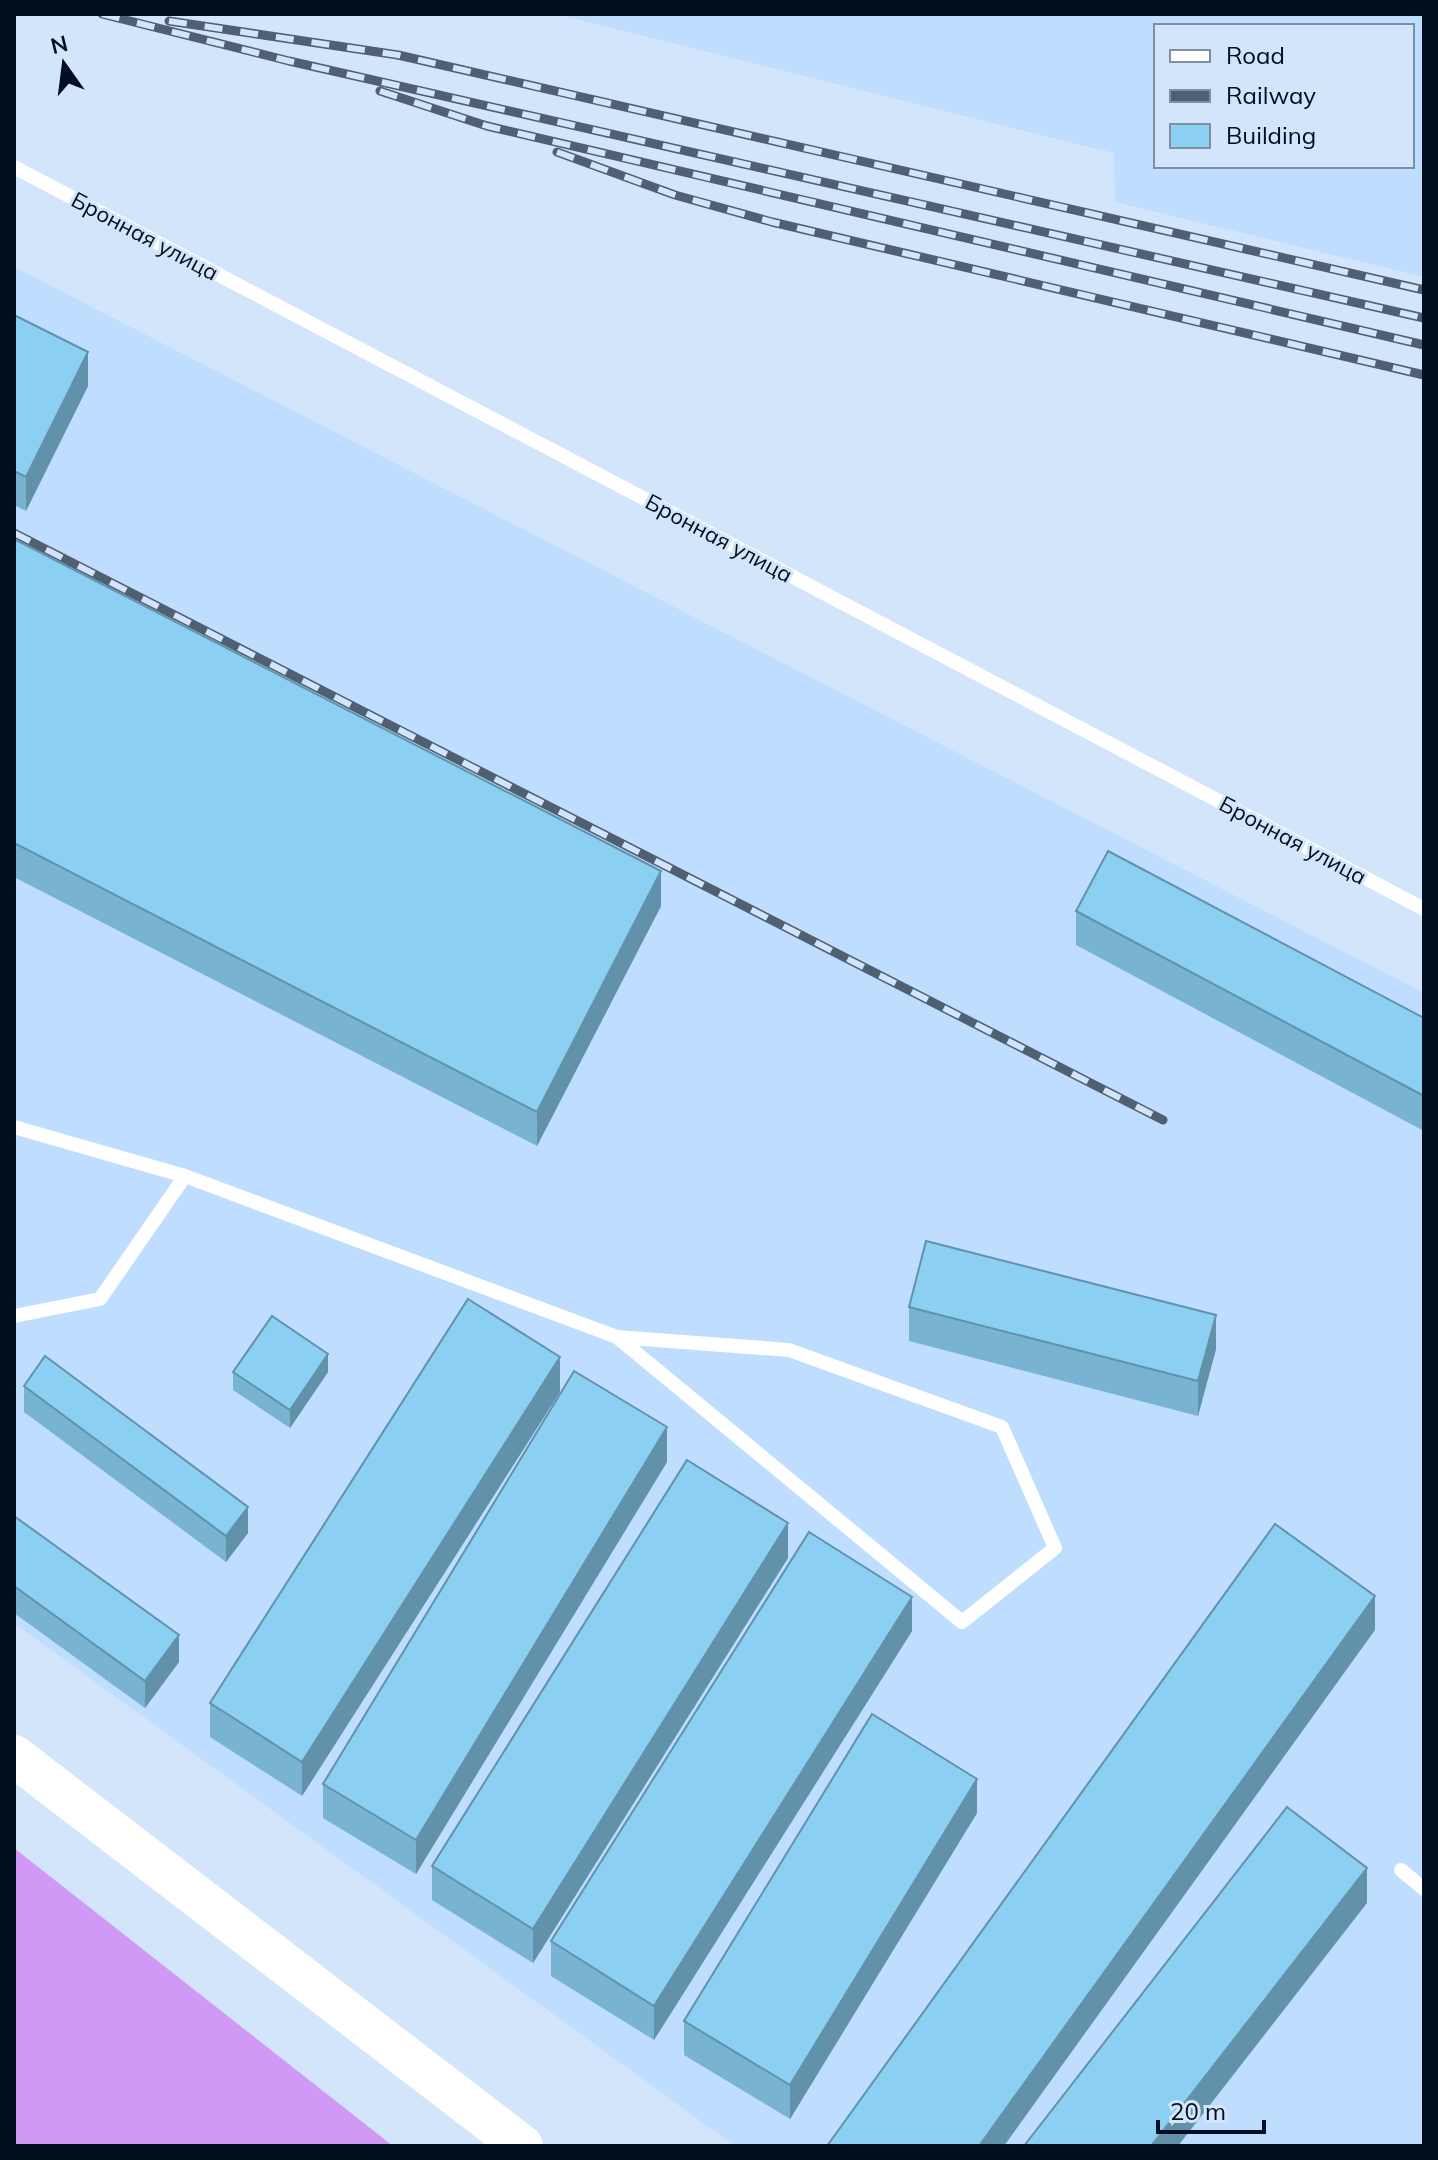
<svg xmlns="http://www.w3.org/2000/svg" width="1438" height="2160" font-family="Mulish,sans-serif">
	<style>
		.built { fill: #beddff; fill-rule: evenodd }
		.forest { fill: #d099f6 }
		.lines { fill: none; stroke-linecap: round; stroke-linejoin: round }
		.service { stroke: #fff; stroke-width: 14 }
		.secondary { stroke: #fff; stroke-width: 42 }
		.rail-casing { stroke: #505f71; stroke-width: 9 }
		.rail { stroke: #d3e5fa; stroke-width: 6; stroke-dasharray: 18; stroke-linecap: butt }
		.wall { fill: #78b3d1 }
		.shaded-wall { fill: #6192aa }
		.building { fill: #8bd0f3; stroke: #6192aa; stroke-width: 2 }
		.labels { text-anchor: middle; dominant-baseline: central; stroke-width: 6; stroke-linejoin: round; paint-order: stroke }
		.street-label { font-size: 22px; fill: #010e1f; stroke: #d3e5fa }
	</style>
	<rect width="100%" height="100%" fill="#d3e5fa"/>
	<path class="built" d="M555 14H1424V277L1115 202 1114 153ZM1156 26H1412V166H1156Z
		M14 267 1424 993V2146H735L14 1623Z"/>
	<path class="forest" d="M14 1848 393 2146H14Z"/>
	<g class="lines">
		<path class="service" d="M14 167 1424 909
			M14 1127 185 1176 617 1337 789 1350 1002 1427 1055 1548 962 1622 617 1337
			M14 1316 100 1299 185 1176
			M1401 1870 1424 1889"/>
		<path class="secondary" d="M14 1756 522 2146"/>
		<defs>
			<path id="rail" d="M102 14 289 61 1424 318
				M169 21 398 55 1424 290
				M380 91 487 126 1424 345
				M557 152 675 195 772 222 1424 375
				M14 533 1163 1120"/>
		</defs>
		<use href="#rail" class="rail-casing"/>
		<use href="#rail" class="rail"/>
	</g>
	<path class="wall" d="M14 315 88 386 26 511 14 505Z
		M14 540 661 906 537 1146 14 877Z
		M1076 911 1424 1018V1131L1076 945Z
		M909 1307 1216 1349 1198 1416 909 1341Z
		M233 1372H328L290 1428 233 1390Z
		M24 1386 248 1533 226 1562 24 1412Z
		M560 1392 302 1796 210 1737V1703Z
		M667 1462 416 1874 323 1818V1784Z
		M14 1516 179 1662 145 1708 14 1613Z
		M788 1558 533 1963 432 1900V1866Z
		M912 1631 654 2040 551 1976V1941Z
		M977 1813 790 2119 684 2055V2021Z"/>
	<path class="shaded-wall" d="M88 352V386L26 511V477Z
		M661 871V906L537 1146V1112Z
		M1216 1315V1349L1198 1416V1381Z
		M328 1354V1372L290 1428V1410Z
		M560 1357V1392L302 1796V1762Z
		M667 1427V1462L416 1874V1840Z
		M248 1507V1533L226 1562V1536Z
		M788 1523V1558L533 1963V1929Z
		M1375 1596V1630L1004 2146H979Z
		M912 1597V1631L654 2040V2006Z
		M179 1635V1662L145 1708V1681Z
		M977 1779V1813L790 2119V2085Z
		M1367 1868V1903L1178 2146H1151Z"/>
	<path class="building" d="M14 315 88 352 26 477 14 471Z
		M14 539 661 871 537 1112 14 843Z
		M1108 851 1424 1018V1096L1076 911Z
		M926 1241 1216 1315 1198 1381 909 1307Z
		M468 1299 560 1357 302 1762 210 1703Z
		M272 1316 328 1354 290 1410 233 1372Z
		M45 1356 248 1507 226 1536 24 1386Z
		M574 1371 667 1427 416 1840 323 1784Z
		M687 1460 788 1523 533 1929 432 1866Z
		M14 1516 179 1635 145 1681 14 1586Z
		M1275 1524 1375 1596 979 2146H827Z
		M809 1532 912 1597 654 2006 551 1941Z
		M872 1714 977 1779 790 2085 684 2021Z
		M1287 1807 1367 1868 1151 2146H1024Z"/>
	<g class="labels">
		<g class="street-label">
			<text transform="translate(145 236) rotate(28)">Бронная улица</text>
			<text transform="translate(719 538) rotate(28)">Бронная улица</text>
			<text transform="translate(1293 840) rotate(28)">Бронная улица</text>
		</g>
	</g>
	<rect width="1438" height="2160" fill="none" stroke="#010e1f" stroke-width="32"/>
	<rect x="1154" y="24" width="260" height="144" fill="#d3e5fa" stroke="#7f8fa2" stroke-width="2"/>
	<rect x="1170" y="50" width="40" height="12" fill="#ffffff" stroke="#7f8fa2" stroke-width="2"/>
	<text x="1226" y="64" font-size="24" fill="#010e1f">Road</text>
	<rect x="1170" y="90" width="40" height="12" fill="#505f71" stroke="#7f8fa2" stroke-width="2"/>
	<text x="1226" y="104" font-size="24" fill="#010e1f">Railway</text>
	<rect x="1170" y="124" width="40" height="24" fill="#8bd0f3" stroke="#7f8fa2" stroke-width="2"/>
	<text x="1226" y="144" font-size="24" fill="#010e1f">Building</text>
	<g transform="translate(64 64) rotate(346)" stroke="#d3e5fa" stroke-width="6" paint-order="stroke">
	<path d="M0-6L14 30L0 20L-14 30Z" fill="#010e1f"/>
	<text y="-12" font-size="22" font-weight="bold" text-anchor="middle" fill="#010e1f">N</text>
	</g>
	<path d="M1158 2120v12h106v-12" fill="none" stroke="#010e1f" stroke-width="4"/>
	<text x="1170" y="2120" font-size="24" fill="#010e1f" stroke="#d3e5fa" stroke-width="6" paint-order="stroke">20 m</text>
</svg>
